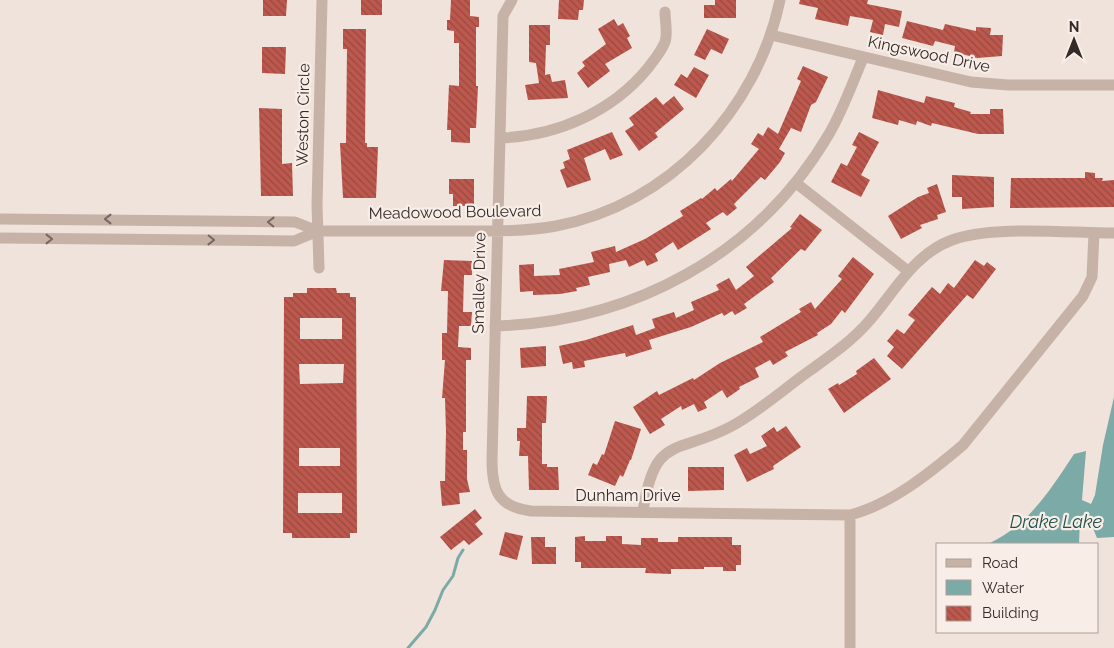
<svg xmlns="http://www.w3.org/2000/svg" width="1114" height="648" font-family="Raleway,sans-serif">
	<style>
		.water { fill: #7caaa6 }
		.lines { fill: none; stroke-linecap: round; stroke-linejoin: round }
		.stream { stroke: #7caaa6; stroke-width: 3 }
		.building { fill: url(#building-back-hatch); fill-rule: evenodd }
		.minor { stroke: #c7b2a8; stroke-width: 11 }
		.oneway { stroke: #766762 }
		.labels { text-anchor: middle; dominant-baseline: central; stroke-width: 4.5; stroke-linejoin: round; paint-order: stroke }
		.street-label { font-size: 16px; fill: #342a28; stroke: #f8eee7 }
		.water-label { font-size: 18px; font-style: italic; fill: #21524e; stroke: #f8eee7 }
	</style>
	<defs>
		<pattern id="building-back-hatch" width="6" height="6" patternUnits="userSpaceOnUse" patternTransform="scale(1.25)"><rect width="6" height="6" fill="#bc584d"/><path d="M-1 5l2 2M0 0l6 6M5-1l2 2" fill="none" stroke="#9a4940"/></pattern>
	</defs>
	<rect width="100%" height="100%" fill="#f0e3db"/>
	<path class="water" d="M1114 397V537L1097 538 1088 516 1083 515 1080 519 1079 544H988C1028 526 1051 489 1074 454L1086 451 1082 500 1091 504 1095 495 1103 445Z"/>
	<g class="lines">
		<path class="stream" d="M408 648 426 627 435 610 443 590 453 576 458 558 463 550"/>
	</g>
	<path class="building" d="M263 0H287L286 16H263Z
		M361 0H382V15H361Z
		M451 0H470V16L479 17V27H476V86H478L476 128H470V143L451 142V130H447L449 85 459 86V43H454V31L447 30V20H450Z
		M559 0H584L583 10H579L578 20 558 19Z
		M715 0H736V18H704V5H715Z
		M800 0H868L867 4 902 11 899 27 885 24 883 35 870 32 873 20 850 16 848 26 815 19 818 8 799 4Z
		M614 19 618 26 623 23 630 36 627 38 632 48 605 64 610 71 588 88 577 73 585 66 582 62 606 44 598 29Z
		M907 21 943 30 945 24 976 31V27L991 28 990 35H1003L1002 56 977 58 954 52 955 46 935 41 933 46 902 38Z
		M529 25H550V45H546L545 75 550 74 552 82 565 80 568 98 528 100 525 85 539 83 536 63 529 62Z
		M343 29H366L365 143H367V147H378L376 198H343L340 143H346L347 49H343Z
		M707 29 729 39 722 54 711 49 705 60 694 55Z
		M262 47H286L285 74 262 73Z
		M803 66 828 77 816 102 811 105 801 132 791 128 779 149 785 153 780 162 765 180 761 177 734 204 737 208 727 216 723 212 706 223 711 229 678 250 673 242 655 254 658 261 647 266 644 260 629 267 626 260 609 264 610 272 588 277 590 285 576 288 577 291 560 294 533 295V291L520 292 519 265 534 264V276L560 275 559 269 594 262 591 252 615 246 616 252 645 239 683 216 680 211 701 198 702 199 715 188 717 191 731 179 732 181 759 149 751 144 758 133 763 136 768 127 778 134 801 81 797 79Z
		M694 67 709 75 696 98 674 85 681 74 687 78Z
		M878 90 924 103 926 96 955 103 954 107 971 112 970 114H990V109H1003L1004 134H978L932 123 931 126 917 121 916 125 899 120 898 125 872 118Z
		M674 96 684 109 655 133 658 137 639 151 625 131 634 125 629 118 656 97 663 105Z
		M259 108 282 109V164L292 163 293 196H261Z
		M612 132 623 155 610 160 605 149 584 158 591 180 567 188 560 170 565 168 563 162 570 159 567 150Z
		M859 132 879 142 861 175 870 180 861 197 831 182 841 163 847 166 857 147 852 145Z
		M1085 172 1095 173V178H1103L1102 181 1114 180V207L1010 208 1011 178H1085Z
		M952 175 994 177V207L962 209V197H952Z
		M449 179H474V206H453V194H449Z
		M937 184 946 212 937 215 938 219 920 225 922 228 901 239 888 216 918 197 929 193 927 188Z
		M800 214 822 230 805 251 801 249 771 278 774 282 744 304 747 308 735 315 732 311 724 316 722 313 691 327 649 340 652 349 626 357 625 353 584 361 585 367 573 369 572 362 563 364 559 346 586 340 633 325 636 335 655 328 652 319 674 312 676 318 694 310 691 302 719 290 716 285 729 278 736 290 754 276 746 267 792 228 790 227Z
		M853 257 874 274 845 313 842 310 831 324 817 333 818 335 785 352 788 356 773 365 770 360 755 368 759 377 739 387 740 389 727 398 722 390 704 402 707 408 698 412 694 404 682 410 681 406 661 419 665 425 650 434 633 407 657 391 659 395 693 378 694 380 720 363 763 342 760 337 801 312 799 309 811 302 815 309 842 279 838 276Z
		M444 260 472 261V275H464L463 312H472L471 326H459L458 347 471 348V360H466V432H463V450H467V479L470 492 459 493 460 504 442 506 440 481H445L446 432 445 398H442L445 360H442V333H447L448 291H441Z
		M975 260 984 266 987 262 996 269 973 299 967 295 902 369 887 356 894 347 887 341 897 329 904 334 915 320 908 315 932 287 940 294 948 283 954 288Z
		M307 288H336L337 293H350V297H356L357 533H350V538H292V533H283L284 297H293V293H307ZM300 318H342V339H300ZM299 364H344L343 383 300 384ZM299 448H340V466H299ZM298 493H342V513H298Z
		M546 346V366L521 368 520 348Z
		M874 358 891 379 844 413 828 389 838 383 839 385 857 374 856 371Z
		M527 396H547L546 423H542V464H547V467H558L559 490H529L528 456H519L520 441H517V428H526Z
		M615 421 641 429 631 460H630L623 477 620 475 615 486 588 475 593 463 597 465 602 454 604 455Z
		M786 426 801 447 773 466 774 469 747 482 734 455 747 448 750 454 767 446 761 436 774 427 777 432Z
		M688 467H724V490L688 491Z
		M475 509 482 518 475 524 483 534 469 545 464 540 451 550 440 537Z
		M505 532 523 536 517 560 499 555Z
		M585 536V541H606V536H622V544L641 545V538H658V542H678V537H732V545H741V565H736V571H723V567H704V569H671V574L645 573 646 568H581V562H575V537Z
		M531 537H545V547H556V564H532Z"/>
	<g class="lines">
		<path class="minor" d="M512 0 503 16 492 460C492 490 498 507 531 511L850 515C892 504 931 472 963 445L1083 296 1092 277 1094 233
			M771 35 971 82 1008 85H1114
			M500 138C557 136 612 112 648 68 654 60 661 52 665 42 668 34 665 21 665 12
			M796 183 908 271
			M0 219 295 222 318 231C363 231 409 231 454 231 488 231 523 232 556 226 669 205 757 110 780 0
			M0 238 294 241 318 231
			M319 268 317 205 322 0
			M495 326C633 322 758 255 829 134 843 110 852 84 863 58
			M643 511C655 433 676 456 732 426 760 411 786 387 812 369 833 354 853 340 870 320 895 291 914 254 952 240 991 225 1070 233 1114 233
			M850 515V648"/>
	</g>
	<defs><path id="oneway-chevron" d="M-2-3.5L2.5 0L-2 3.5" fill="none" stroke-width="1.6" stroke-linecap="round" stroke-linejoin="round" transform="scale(1.25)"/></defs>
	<g class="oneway">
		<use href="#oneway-chevron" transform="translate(108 219) rotate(-180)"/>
		<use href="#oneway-chevron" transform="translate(271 222) rotate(-179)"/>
		<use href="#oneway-chevron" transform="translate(49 239)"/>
		<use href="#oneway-chevron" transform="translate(211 240) rotate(1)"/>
	</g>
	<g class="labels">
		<g class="street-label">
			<text transform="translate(929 54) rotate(12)">Kingswood Drive</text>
			<text transform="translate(303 115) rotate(-89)">Weston Circle</text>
			<text transform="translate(455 212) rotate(-1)">Meadowood Boulevard</text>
			<text transform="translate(479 283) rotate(-89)">Smalley Drive</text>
			<text x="628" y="495">Dunham Drive</text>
		</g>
		<g class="water-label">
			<text x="1056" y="521">Drake Lake</text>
		</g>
	</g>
	<rect x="936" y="543" width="162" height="90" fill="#f8eee7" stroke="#aaa09b"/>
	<rect x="946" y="559" width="25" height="8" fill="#c7b2a8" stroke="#aaa09b"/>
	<text x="982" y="568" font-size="15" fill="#342a28">Road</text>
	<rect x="946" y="580" width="25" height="15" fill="#7caaa6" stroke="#aaa09b"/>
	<text x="982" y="593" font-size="15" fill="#342a28">Water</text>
	<rect x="946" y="606" width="25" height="15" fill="url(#building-back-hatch)" stroke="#aaa09b"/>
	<text x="982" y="618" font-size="15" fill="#342a28">Building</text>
	<g transform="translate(1074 40)" stroke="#f8eee7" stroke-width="4" paint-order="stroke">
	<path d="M0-4L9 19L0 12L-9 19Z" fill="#342a28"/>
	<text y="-8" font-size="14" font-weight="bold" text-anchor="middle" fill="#342a28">N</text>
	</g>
</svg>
